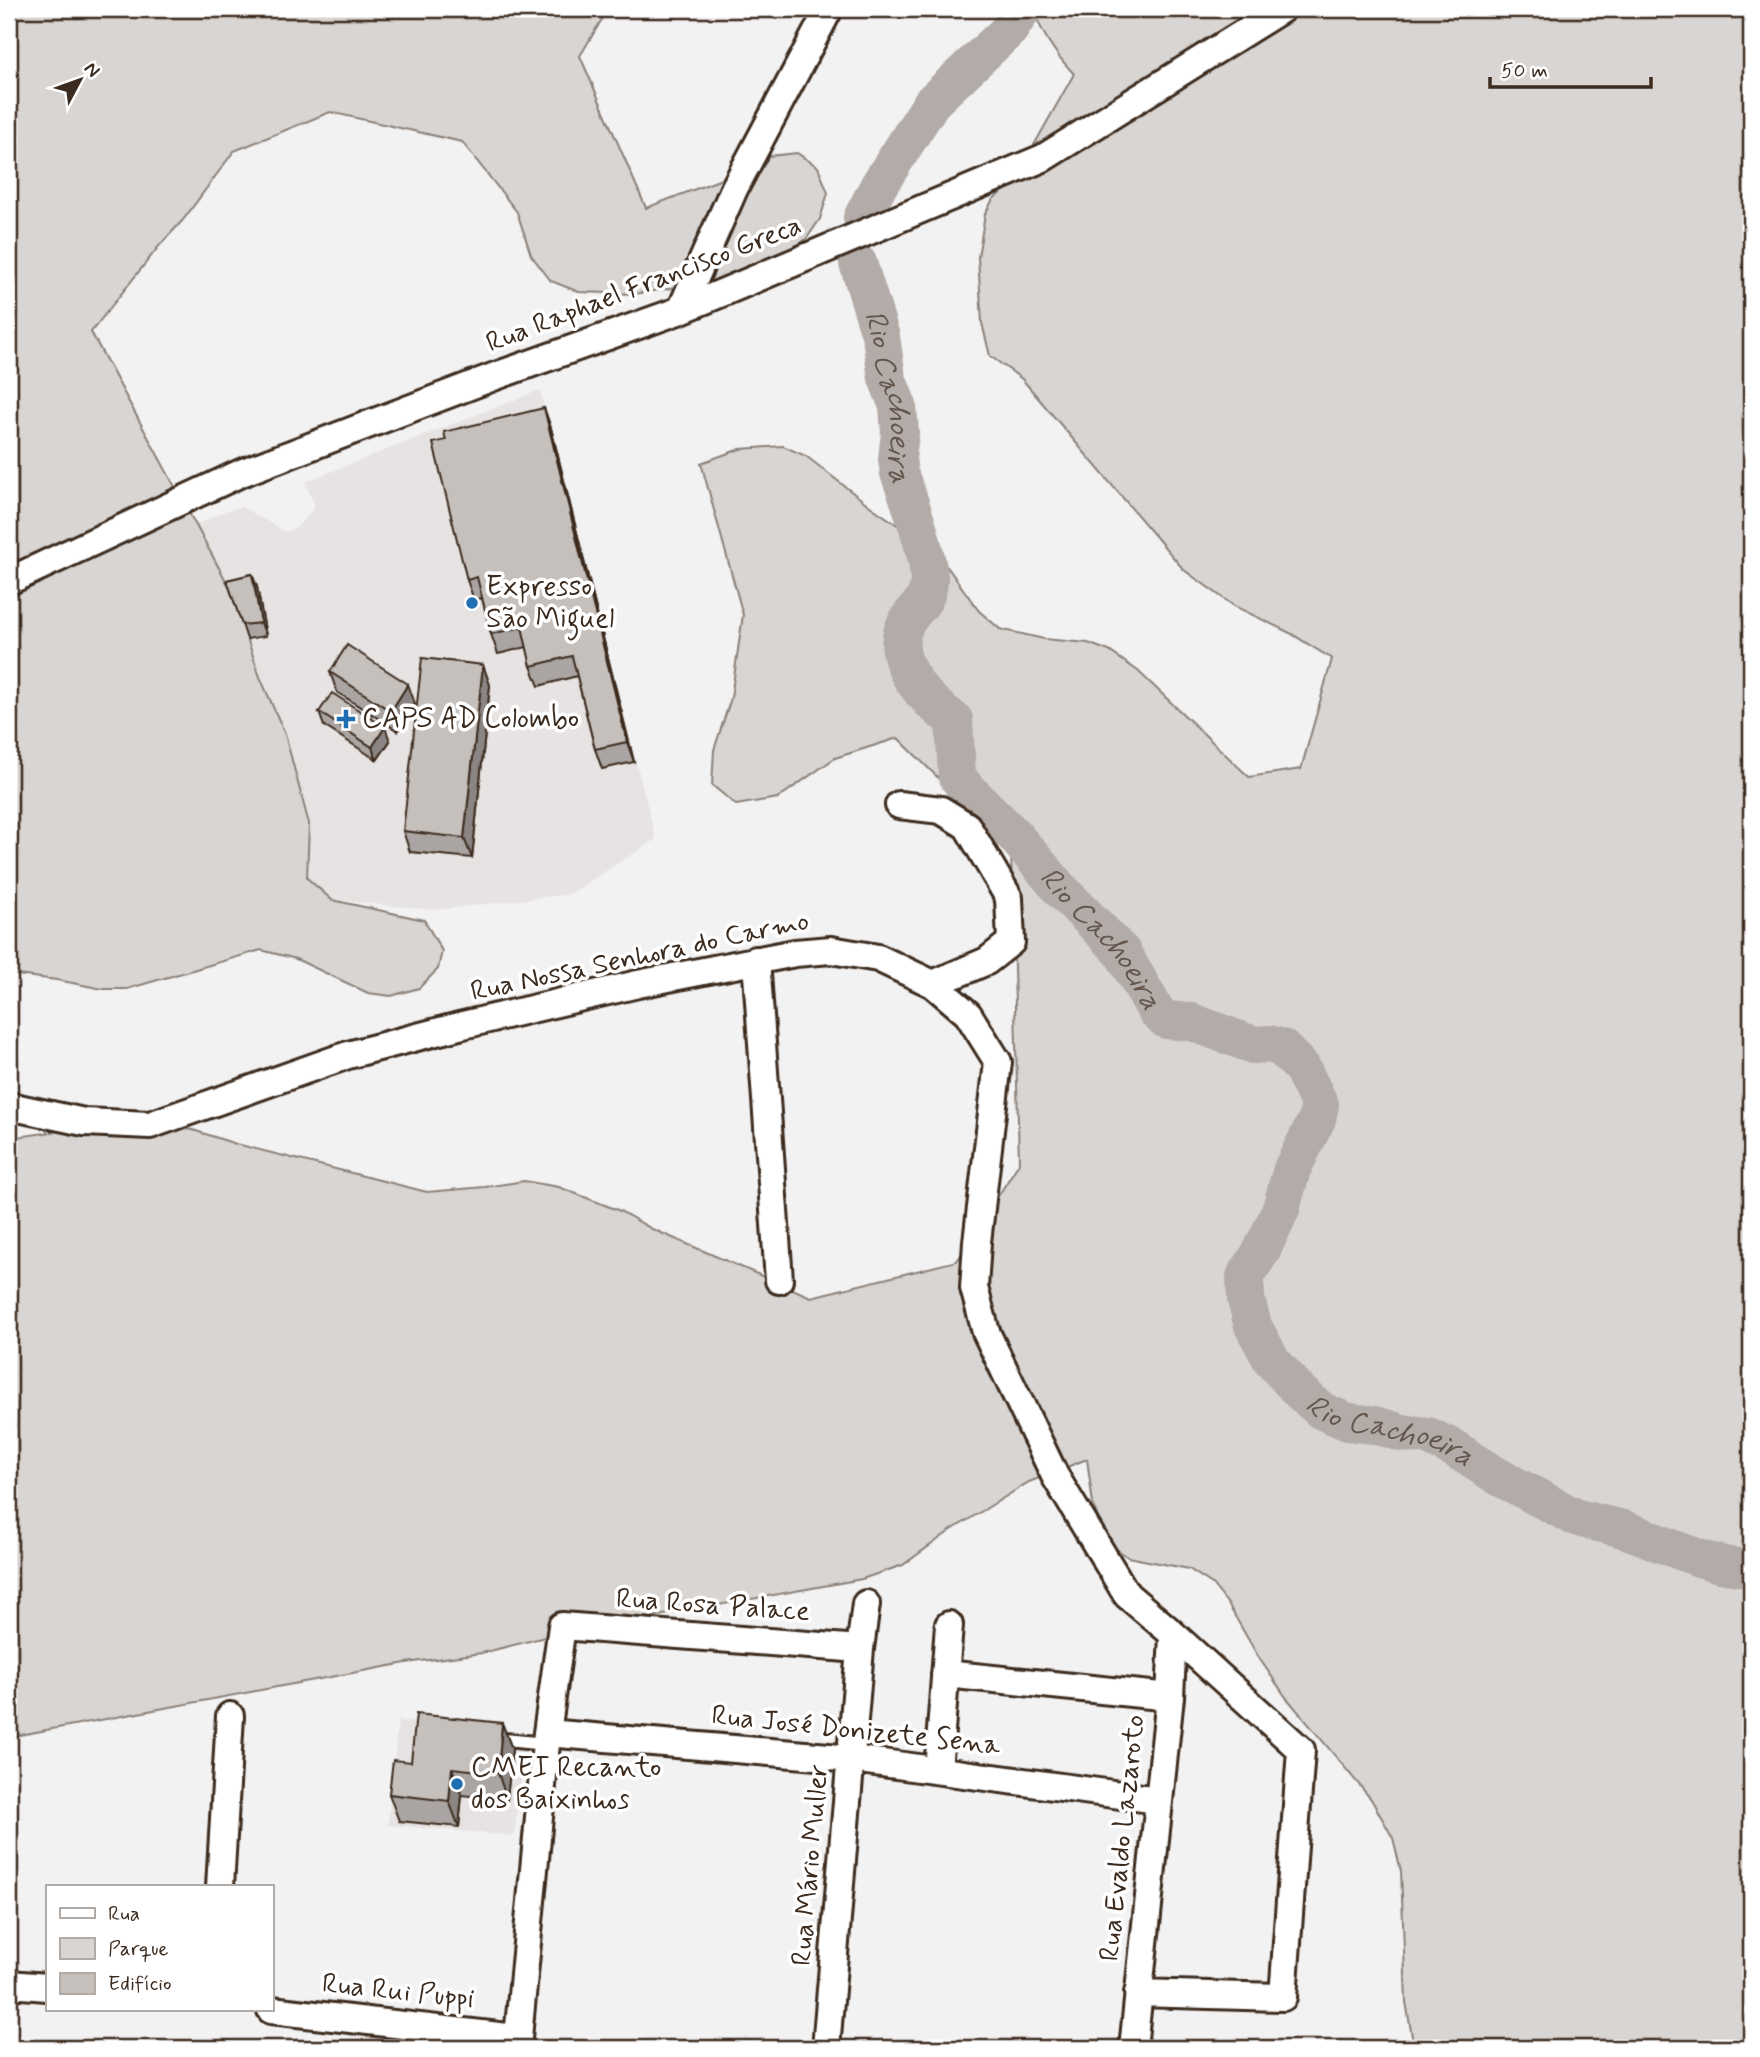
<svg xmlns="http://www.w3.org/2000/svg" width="1760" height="2057" font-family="Mynerve,sans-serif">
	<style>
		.built { fill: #e6e3e2 }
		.green { fill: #d8d5d2; stroke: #8a8078; stroke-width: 2 }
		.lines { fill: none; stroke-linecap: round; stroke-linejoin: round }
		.river { stroke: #b2aba7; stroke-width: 38 }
		.lane-casing { stroke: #3b2a1e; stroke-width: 18 }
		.street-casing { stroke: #3b2a1e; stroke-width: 32 }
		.lane { stroke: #fff; stroke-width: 12 }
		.street { stroke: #fff; stroke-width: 26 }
		.wall { fill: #aaa5a3; stroke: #3b2a1e; stroke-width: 2 }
		.shaded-wall { fill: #8b8684; stroke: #3b2a1e; stroke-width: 2 }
		.building { fill: #c6c0bd; stroke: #3b2a1e; stroke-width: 2 }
		.poi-dot { fill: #1f6fb2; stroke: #fff; stroke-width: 2.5 }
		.labels { text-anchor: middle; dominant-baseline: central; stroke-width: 7; stroke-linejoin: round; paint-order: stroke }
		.street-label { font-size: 28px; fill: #3b2a1e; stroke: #fff }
		.poi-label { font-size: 28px; fill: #3b2a1e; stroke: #fff; text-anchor: start }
		.water-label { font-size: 30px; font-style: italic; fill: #65574e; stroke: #fff }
	</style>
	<rect width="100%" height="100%" fill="#f3f2f2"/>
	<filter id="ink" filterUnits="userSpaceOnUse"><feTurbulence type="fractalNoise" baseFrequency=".0143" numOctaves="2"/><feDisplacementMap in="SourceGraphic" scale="14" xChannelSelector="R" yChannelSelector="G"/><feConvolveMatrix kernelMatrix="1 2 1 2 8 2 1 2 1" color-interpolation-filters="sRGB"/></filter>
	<g filter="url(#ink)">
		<path class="built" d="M540 390 656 839 570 894 435 910 332 900 307 878 309 824 285 734 196 525 225 511 242 507 286 532 297 527 315 507 305 482Z
			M398 1720 527 1736 514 1836 388 1825Z"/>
		<path class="green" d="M9 9H608L580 56 646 208 745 170 769 156 797 153 818 167 828 193 820 219 807 238 780 260 728 279 635 294 579 292 551 281 531 255 517 212 462 142 330 112 234 151 183 220 160 245 91 332 231 590 260 677 285 734 309 824 307 878 332 900 424 920 442 951 438 969 419 988 391 996 368 993 296 959 261 950 127 989H103L57 980 9 974Z
			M1034 9H1751V2048H1414L1406 2002 1401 1871 1393 1838 1371 1799 1285 1696 1259 1658 1228 1604 1212 1584 1189 1569 1128 1557 1107 1543 1093 1504 1087 1459 1029 1482 950 1531 903 1565 862 1579 553 1635 482 1653 406 1663 9 1737V1138L116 1123H151L193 1130 236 1144 427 1192 485 1187 524 1181 559 1187 620 1211 652 1229 811 1297 957 1261 1019 1163 1011 850 898 738 835 758 778 798 736 805 712 785 714 750 731 698 743 615 701 463 740 449 783 446 806 456 870 506 922 542 948 568 979 611 1000 629 1044 639 1088 643 1109 651 1138 671 1249 777 1301 769 1332 659 1290 633 1234 606 1184 570 1022 379 990 356 982 323 978 257 985 214 993 199 1011 186 1074 74C1056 55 1041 34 1034 9Z"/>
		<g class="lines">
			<g class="river">
				<path d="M862 218 879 185 932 102 1010 29 1023 9"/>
				<path id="s1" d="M858 263 881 337 887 378 898 406 900 433 897 459 899 473C908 496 930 558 929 581 928 605 911 609 904 627 889 663 927 702 954 720L957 776 964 786 1013 834 1061 890 1122 952 1156 1011 1166 1020 1192 1022 1253 1045 1269 1044 1282 1048 1302 1068 1320 1105 1317 1119 1292 1169 1281 1209 1262 1250 1245 1277 1246 1299 1253 1326 1272 1361 1301 1393 1322 1411 1348 1422 1375 1425 1402 1433 1428 1436 1453 1448 1499 1477 1573 1516C1590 1523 1608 1524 1626 1530 1666 1544 1708 1567 1751 1568"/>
			</g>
			<defs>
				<path id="lane" d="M494 1739 546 1744"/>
				<path id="street" d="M681 310 734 189 829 9
					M9 581 241 473 493 377 681 310 1043 158 1282 9
					M899 805 941 810 967 826 1009 898 1011 942 987 961 933 984
					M756 960 779 1280
					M9 1106 84 1122 150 1125 348 1055 463 1025 638 984 795 953 831 950 878 958 933 984 968 1014 998 1062 977 1242 974 1288 986 1332 1055 1476 1127 1595 1173 1634 1301 1750 1283 1997 1138 1993
					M945 1674 1170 1697
					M547 1733 852 1759 1158 1800
					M938 1770 949 1625
					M220 1887 230 1716
					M9 1984 47 1987
					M271 2010 518 2038
					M517 2048 547 1733 562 1626 860 1649
					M826 2048 860 1649 866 1604
					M1133 2048 1170 1697 1173 1634"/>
			</defs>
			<use href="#lane" class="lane-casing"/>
			<use href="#street" class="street-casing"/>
			<use href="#lane" class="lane"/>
			<use href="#street" class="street"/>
		</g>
		<path class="wall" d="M544 408 551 428 634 762 602 769 595 749 577 676 539 686 531 666 527 647 498 654 491 634 482 598 474 600 467 580 446 440Z
			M252 574 257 587 266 636 247 639 227 580Z
			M483 665 490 685 472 858 410 852 403 831Z
			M330 672 415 704 398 731 337 692Z
			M319 712 390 741 377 760 324 726Z
			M502 1723 512 1749 507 1800 462 1795 459 1827 399 1821 389 1794 411 1762Z"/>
		<path class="shaded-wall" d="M544 408 551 428 634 762 627 742Z
			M252 574 257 587 266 636 261 623Z
			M483 665 490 685 472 858 464 838Z
			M408 684 415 704 398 731 391 711Z
			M385 727 390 741 377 760 372 747Z
			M502 1723 512 1749 507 1800 498 1773Z
			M452 1768 462 1795 459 1827 449 1801Z"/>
		<path class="building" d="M544 408 627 742 595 749 572 656 531 666 522 627 491 634 477 577 467 580 433 443 446 440 444 432Z
			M252 574 261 623 242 625 227 580Z
			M347 645 408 684 391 711 330 672Z
			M422 658 483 665 464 838 403 831Z
			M332 693 385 727 372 747 319 712Z
			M416 1714 502 1723 498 1773 452 1768 449 1801 389 1794 393 1760 411 1762Z"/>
	</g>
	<g class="poi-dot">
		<circle cx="472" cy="603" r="7"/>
		<path d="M342.5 708.5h7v7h7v7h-7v7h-7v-7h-7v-7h7z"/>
		<circle cx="457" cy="1784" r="7"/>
	</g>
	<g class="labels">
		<g class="street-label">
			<text transform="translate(644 285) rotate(-21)">Rua Raphael Francisco Greca</text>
			<text transform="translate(640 957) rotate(-12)">Rua Nossa Senhora do Carmo</text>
			<text transform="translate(713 1606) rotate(4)">Rua Rosa Palace</text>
			<text transform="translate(856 1731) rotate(6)">Rua José Donizete Sena</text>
			<text transform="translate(1123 1838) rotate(-84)">Rua Evaldo Lazaroto</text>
			<text transform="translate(811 1865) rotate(-85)">Rua Mário Muller</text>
			<text transform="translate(398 1992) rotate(6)">Rua Rui Puppi</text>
		</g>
		<g class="poi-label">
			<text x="486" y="587">Expresso<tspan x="486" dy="32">São Miguel</tspan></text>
			<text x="362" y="719">CAPS AD Colombo</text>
			<text x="471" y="1768">CMEI Recanto<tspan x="471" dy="32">dos Baixinhos</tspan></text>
		</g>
		<g class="water-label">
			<text stroke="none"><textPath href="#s1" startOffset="138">Rio Cachoeira</textPath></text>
			<text stroke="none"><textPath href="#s1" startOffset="770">Rio Cachoeira</textPath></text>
			<text stroke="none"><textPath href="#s1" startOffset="1486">Rio Cachoeira</textPath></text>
		</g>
	</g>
	<rect width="1760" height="2057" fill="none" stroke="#fff" stroke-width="35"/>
	<rect x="18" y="18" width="1725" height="2022" fill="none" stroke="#3b2a1e" stroke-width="2.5" filter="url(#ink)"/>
	<rect x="46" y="1885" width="228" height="126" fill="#ffffff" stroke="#b1aaa5" stroke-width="2"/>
	<rect x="60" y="1908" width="35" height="10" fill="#ffffff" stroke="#b1aaa5" stroke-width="2"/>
	<text x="108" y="1920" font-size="21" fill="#3b2a1e">Rua</text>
	<rect x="60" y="1938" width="35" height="21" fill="#d8d5d2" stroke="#b1aaa5" stroke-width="2"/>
	<text x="108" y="1955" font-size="21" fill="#3b2a1e">Parque</text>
	<rect x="60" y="1973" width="35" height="21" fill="#c6c0bd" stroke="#b1aaa5" stroke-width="2"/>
	<text x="108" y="1990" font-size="21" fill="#3b2a1e">Edifício</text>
	<g transform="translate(80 80) rotate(49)" stroke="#ffffff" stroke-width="5" paint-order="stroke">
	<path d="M0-5L12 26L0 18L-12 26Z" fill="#3b2a1e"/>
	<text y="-10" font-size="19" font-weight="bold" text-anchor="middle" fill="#3b2a1e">N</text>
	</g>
	<path d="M1490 77v10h161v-10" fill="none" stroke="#3b2a1e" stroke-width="3.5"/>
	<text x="1501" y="77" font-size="21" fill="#3b2a1e" stroke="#ffffff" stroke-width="5" paint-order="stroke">50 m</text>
</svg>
